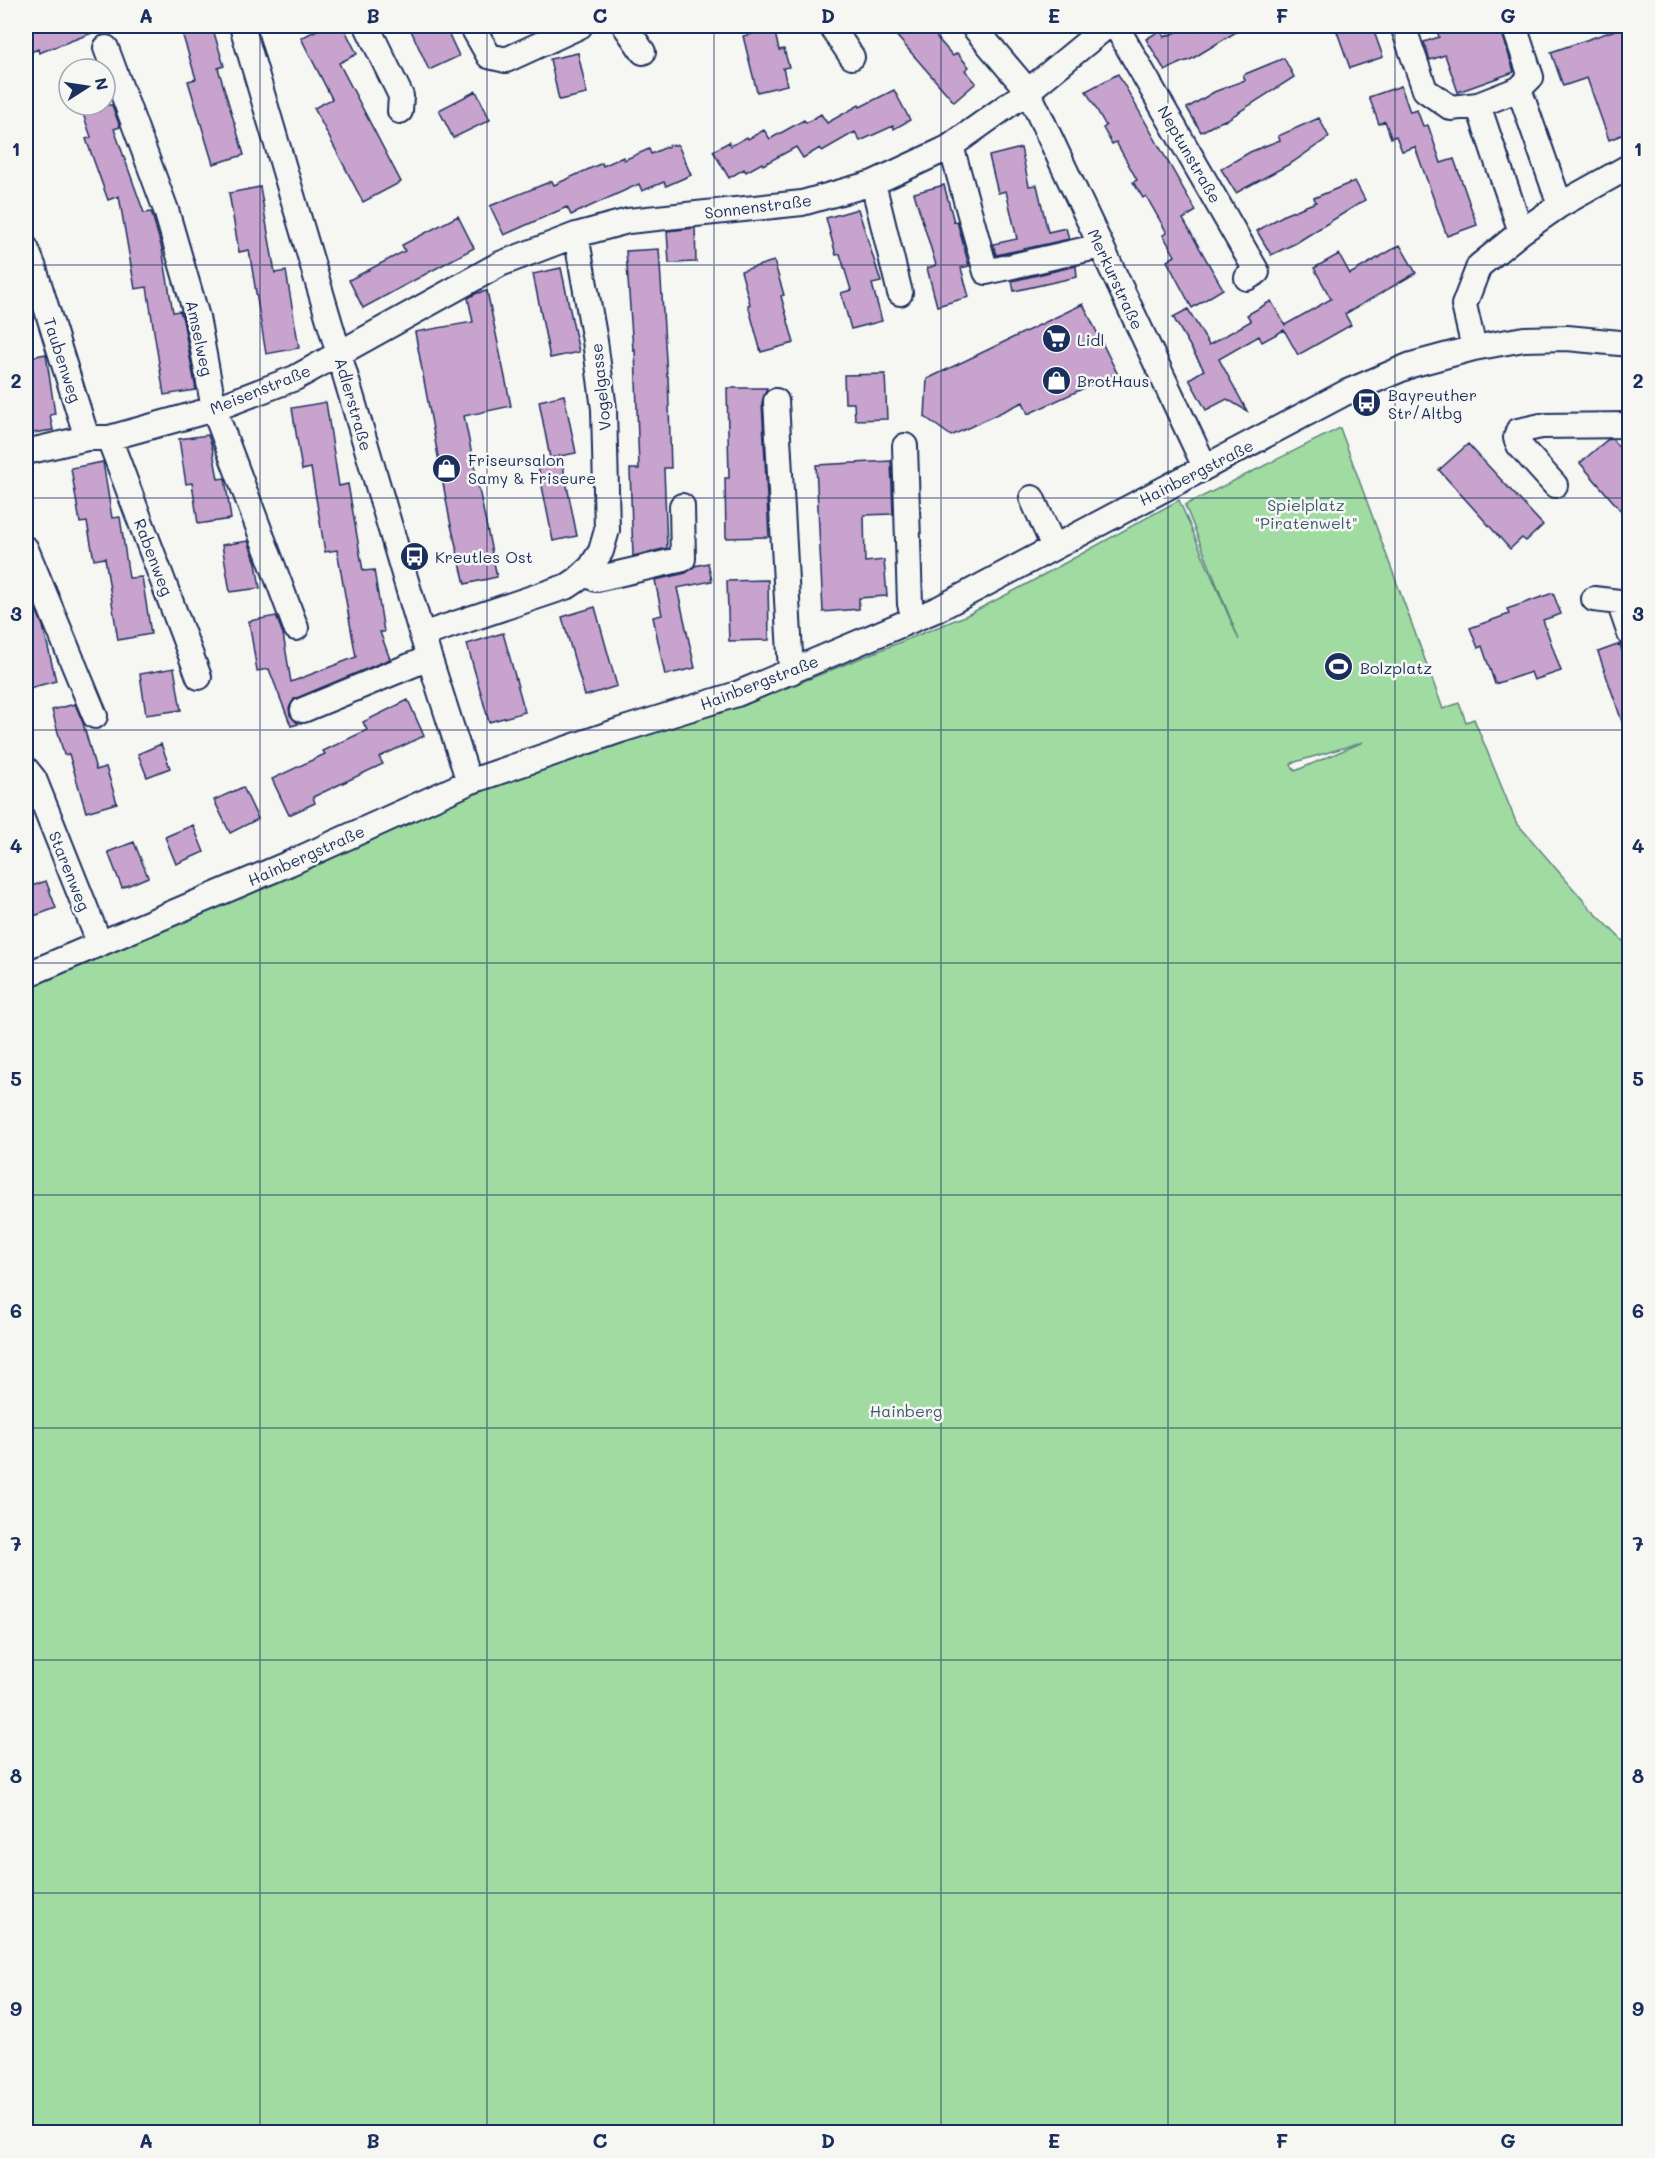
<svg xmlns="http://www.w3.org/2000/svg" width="1655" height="2158" font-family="Mali,sans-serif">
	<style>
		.green { fill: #a0dba1; stroke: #5e8580; stroke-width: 1.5; fill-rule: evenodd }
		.building { fill: #c7a3cd; stroke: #1b2f5e; stroke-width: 1.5 }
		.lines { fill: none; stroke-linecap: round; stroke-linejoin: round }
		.minor-casing { stroke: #1b2f5e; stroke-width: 28 }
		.minor { stroke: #f6f6f2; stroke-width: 24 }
		.grid { fill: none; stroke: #1b2f5e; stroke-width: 1.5; stroke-opacity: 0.55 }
		.labels { text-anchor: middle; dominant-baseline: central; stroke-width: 5; stroke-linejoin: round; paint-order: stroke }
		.street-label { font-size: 16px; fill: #1b2f5e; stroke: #f6f6f2 }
		.poi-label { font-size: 16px; fill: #1b2f5e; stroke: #f6f6f2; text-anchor: start }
		.park-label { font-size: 16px; fill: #3c5a6f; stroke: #f6f6f2 }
		.neatline { fill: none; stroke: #1b2f5e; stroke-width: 2 }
		.grid-label { font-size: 20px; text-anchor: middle; font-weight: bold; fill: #1b2f5e }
	</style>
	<rect width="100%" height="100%" fill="#f6f6f2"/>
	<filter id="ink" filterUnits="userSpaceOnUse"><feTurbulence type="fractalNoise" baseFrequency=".0167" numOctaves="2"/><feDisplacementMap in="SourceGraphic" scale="12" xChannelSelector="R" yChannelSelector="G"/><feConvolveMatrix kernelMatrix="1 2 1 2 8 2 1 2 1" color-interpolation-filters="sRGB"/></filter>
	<g filter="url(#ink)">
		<path class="green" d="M1340 428 1443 709 1459 703 1466 722 1474 719 1516 822 1589 907 1629 947V2132H26V982L105 954 242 896 324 858 434 803 564 755 742 706 965 616 1027 584 1179 500 1239 640 1185 505ZM1363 742 1295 771 1291 764 1292 763Z"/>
		<path class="building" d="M26 26H108V27L39 53 38 49 26 54Z
			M180 26H212L224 66 218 68 244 155 213 164 188 81 196 79Z
			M325 26H343L357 54 339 63 401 182 363 202 314 108 332 99 301 38Z
			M409 26H445L459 56 429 70Z
			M888 26H927L953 56 957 53 969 67 965 70 976 83 954 102Z
			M1192 26H1194L1197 31 1207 26H1246L1190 60 1180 63 1165 71 1146 39 1161 30 1164 37Z
			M1335 26H1372L1383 57 1350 68Z
			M1435 26H1500L1514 72 1458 92 1445 55 1430 60 1424 42 1439 37Z
			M1627 26H1629V132L1609 140 1587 78 1563 86 1551 52Z
			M774 29 779 50 784 49 789 67 783 68 787 85 757 92 743 36Z
			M578 53 587 94 559 100 550 59Z
			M1284 58 1294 77 1225 121V120L1216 124 1201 132 1187 108 1214 92 1245 80 1243 75Z
			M1118 74 1196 211 1183 219 1223 289 1192 308 1167 261 1175 256 1163 235 1167 233 1146 196 1143 198 1133 182 1137 180 1116 142 1112 144 1103 128 1106 126 1086 91Z
			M1401 86 1410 112 1417 110 1423 126 1428 125 1441 163 1454 159 1477 225 1447 236 1415 147 1402 151 1396 136 1391 138 1385 121 1379 124 1369 97Z
			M894 90 910 120 894 129 893 126 860 141 855 132 822 151 820 148 803 158 796 147 763 165 762 163 746 172 744 169 729 178 713 151 729 142 731 146 747 137 748 139 764 130 770 139 804 120 806 123 821 114 827 123 859 105 860 107Z
			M476 91 490 120 453 138 439 110Z
			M80 105H112L120 127 114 129 144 213 151 212 152 214 162 249 173 312 180 311 183 320 196 390 164 395 147 287 135 289 119 196 108 200 86 139 91 137Z
			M1319 118 1329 137 1293 162 1236 193 1221 169 1250 152 1280 140 1278 136Z
			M671 145H678L691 175 666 186 664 182 642 191 639 184 571 215 567 207 504 235 490 206 552 181 554 185 602 163 603 166 623 157 624 160 649 149 651 154Z
			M1021 148 1029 186 1037 185 1048 232 1066 228 1069 239 996 255 993 244 1017 239 1006 191 998 193 989 156Z
			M1355 181 1365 200 1296 243 1271 255 1257 231 1284 215 1316 202 1314 198Z
			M944 185 954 222 957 221 969 266 961 268 969 297 937 306 927 268 936 265 914 193Z
			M260 187 275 273 286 271 299 348 266 354 249 250 239 252 229 193Z
			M858 209 881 282 872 284 882 321 851 329 841 293 851 290 840 254 836 255 826 218Z
			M458 216 474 248 363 308 349 280 405 251 402 245Z
			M695 228 696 262 669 263 667 231Z
			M1400 245 1416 273 1345 314 1351 325 1298 355 1284 330 1262 342 1259 336 1219 359 1247 411 1227 399 1206 410 1189 379 1204 370 1173 317 1188 309 1209 345 1251 321 1247 315 1271 301 1285 325 1331 299 1314 268 1339 254 1350 274Z
			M659 249 667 376H668L671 468H664L667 548 633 556 630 469H639L635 349 633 350 626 251Z
			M774 261 784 295 781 296 794 343 761 352 748 305 750 304 741 271Z
			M1076 266 1077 277 1014 291 1012 281Z
			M561 268 579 352 550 358 533 274Z
			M487 291 511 406 464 416 497 577 465 584 450 521 415 332 473 322 468 298 477 293Z
			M1083 304 1117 373 1028 414 1023 402 951 436 925 417 927 379Z
			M46 354 55 414 50 415 53 430 26 434V358Z
			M885 374 887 419 855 420 854 403H845L844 375Z
			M727 388H767L762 402 769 537 726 538 725 478H729Z
			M564 395 576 453 550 458 539 401Z
			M326 402 339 486 348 484 363 571 374 570 384 632H380L390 659 294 699 289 708 290 715 298 724 291 726 269 669 257 671 249 621 276 616 283 634 291 682 356 657 337 550 325 552 311 468 302 470 292 408Z
			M208 435 212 446 218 479 225 478 231 519 198 524 192 483 186 484 179 439Z
			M1612 439 1629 459V520L1580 463 1607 440Z
			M1468 444 1543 525 1526 541 1522 538 1510 549 1439 470Z
			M561 456 577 536 553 541 537 461Z
			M891 461 893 514 864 515 865 562 884 560 887 596 859 598V609L823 612 816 465Z
			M103 462 112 518 120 517 129 578 142 577 151 634 118 640 105 558 94 560 87 522 80 523 71 468Z
			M248 541 256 563 260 588 230 592 222 545Z
			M708 563 712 581 677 588 695 668 665 675 653 617 662 615 655 580 686 573 695 566Z
			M768 580 769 640 729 641 727 581Z
			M26 585 43 626 56 681 26 689Z
			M1553 593 1561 614 1543 620 1561 671 1534 680 1531 672 1495 684 1482 646 1478 648 1470 628 1509 614 1507 609Z
			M595 607 617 686 585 696 562 617Z
			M503 633 525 712 489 722 467 644Z
			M1620 644 1629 674V736H1627L1598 652Z
			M174 668 181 710 146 715 140 674Z
			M408 700 424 736 379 757 383 764 313 797 315 803 289 815 272 779 325 754 323 751 367 730 363 722Z
			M75 704 83 723 96 770 106 767 117 803 86 812 69 754 64 755 52 710Z
			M161 744 170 768 147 777 138 754Z
			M243 787 258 819 230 833 214 800Z
			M193 825 204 852 176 864 165 837Z
			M134 842 148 877 122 888 108 852Z
			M46 881 56 908 26 919V888Z"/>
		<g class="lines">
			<defs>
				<path id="minor" d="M242 26 422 635 469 782
					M367 26 401 96 400 111
					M472 26 489 56 506 60 580 26
					M625 26 643 52
					M831 26 852 57
					M973 26 1028 91 1205 467
					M1116 26 1257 272 1247 278
					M1403 26 1425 90 1451 108 1478 105
					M1514 26 1531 77 1519 89
					M106 48 166 210 197 317 214 409 296 628
					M951 146 986 272 1101 246
					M873 183 900 293
					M1521 232 1478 105 1519 89 1560 205
					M26 248 34 268 87 438
					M1474 348 1464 305 1479 266 1521 232 1560 205 1630 166
					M776 401 791 672
					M109 438 199 677
					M905 446 910 604 914 619
					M26 452 87 438H109L214 409 295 378 500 264 576 235 628 221 802 203 873 183 948 148 1028 91 1107 26
					M1555 485 1519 445 1516 438 1518 431 1541 426 1630 425
					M1032 498 1054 547
					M26 549 95 716
					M585 574 596 579 683 559 682 506
					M1594 599 1619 602 1630 634
					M422 635 568 586 577 580 591 567 601 551 607 530 604 409 595 341 576 235
					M303 710 429 658
					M26 769 34 779 99 942
					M26 975 290 863 469 782 621 730 737 694 938 609 1345 393 1411 365 1474 348 1524 339 1567 338 1630 344"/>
			</defs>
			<use href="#minor" class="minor-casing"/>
			<use href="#minor" class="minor"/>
		</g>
	</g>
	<path class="grid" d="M260 26V2132M487 26V2132M714 26V2132M941 26V2132M1168 26V2132M1395 26V2132M26 265H1630M26 498H1630M26 730H1630M26 963H1630M26 1195H1630M26 1428H1630M26 1660H1630M26 1893H1630"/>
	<defs>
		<symbol id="supermarket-disc" viewBox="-11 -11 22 22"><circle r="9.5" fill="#1b2f5e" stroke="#f6f6f2"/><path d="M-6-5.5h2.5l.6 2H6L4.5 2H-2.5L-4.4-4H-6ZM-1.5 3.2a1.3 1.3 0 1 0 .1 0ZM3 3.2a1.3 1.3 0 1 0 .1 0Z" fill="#fff"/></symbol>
		<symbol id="shop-disc" viewBox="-11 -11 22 22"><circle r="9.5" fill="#1b2f5e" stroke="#f6f6f2"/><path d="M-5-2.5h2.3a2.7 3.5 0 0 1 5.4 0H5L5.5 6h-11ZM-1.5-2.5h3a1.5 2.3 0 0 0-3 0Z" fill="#fff"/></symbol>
		<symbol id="bus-disc" viewBox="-11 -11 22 22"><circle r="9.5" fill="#1b2f5e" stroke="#f6f6f2"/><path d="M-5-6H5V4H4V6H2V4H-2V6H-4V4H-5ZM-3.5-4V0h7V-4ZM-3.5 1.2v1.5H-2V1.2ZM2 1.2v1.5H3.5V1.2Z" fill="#fff"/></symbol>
		<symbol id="stadium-disc" viewBox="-11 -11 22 22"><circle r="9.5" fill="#1b2f5e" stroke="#f6f6f2"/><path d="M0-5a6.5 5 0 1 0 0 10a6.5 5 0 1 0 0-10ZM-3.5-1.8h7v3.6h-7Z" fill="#fff"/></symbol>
	</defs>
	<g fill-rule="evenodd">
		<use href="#supermarket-disc" x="1040" y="322" width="33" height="33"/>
		<use href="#shop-disc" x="1040" y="364" width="33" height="33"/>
		<use href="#bus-disc" x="1350" y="386" width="33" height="33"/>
		<use href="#shop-disc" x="430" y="452" width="33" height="33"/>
		<use href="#bus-disc" x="398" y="540" width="33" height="33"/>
		<use href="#stadium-disc" x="1322" y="650" width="33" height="33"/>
	</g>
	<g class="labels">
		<g class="street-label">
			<text transform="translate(1190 154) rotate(60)">Neptunstraße</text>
			<text transform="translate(758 206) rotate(-7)">Sonnenstraße</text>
			<text transform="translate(1116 279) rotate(65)">Merkurstraße</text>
			<text transform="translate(200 338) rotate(78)">Amselweg</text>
			<text transform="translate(63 360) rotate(72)">Taubenweg</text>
			<text transform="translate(600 387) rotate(-96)">Vogelgasse</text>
			<text transform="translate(260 389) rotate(-22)">Meisenstraße</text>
			<text transform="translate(354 404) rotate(74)">Adlerstraße</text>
			<text transform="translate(1196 472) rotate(-27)">Hainbergstraße</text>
			<text transform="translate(154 557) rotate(69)">Rabenweg</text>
			<text transform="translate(759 682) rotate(-21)">Hainbergstraße</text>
			<text transform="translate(306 855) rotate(-24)">Hainbergstraße</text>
			<text transform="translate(70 871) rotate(68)">Starenweg</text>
		</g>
		<g class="poi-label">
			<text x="1077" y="339">Lidl</text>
			<text x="1077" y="380">BrotHaus</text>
			<text x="1388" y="394">Bayreuther<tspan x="1388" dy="18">Str/Altbg</tspan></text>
			<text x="468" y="459">Friseursalon<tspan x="468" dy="18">Samy &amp; Friseure</tspan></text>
			<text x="435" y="556">Kreutles Ost</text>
			<text x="1360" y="667">Bolzplatz</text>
		</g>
		<g class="park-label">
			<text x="1306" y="504">Spielplatz<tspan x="1306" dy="18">"Piratenwelt"</tspan></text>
			<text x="906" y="1410">Hainberg</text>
		</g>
	</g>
	<rect width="1655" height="2158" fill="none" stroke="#f6f6f2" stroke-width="66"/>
	<g transform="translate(87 87) rotate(78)"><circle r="28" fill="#f6f6f2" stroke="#9ea6b7" stroke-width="1.5"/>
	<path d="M0-4.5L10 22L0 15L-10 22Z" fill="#1b2f5e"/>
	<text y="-9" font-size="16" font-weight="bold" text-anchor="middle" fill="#1b2f5e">N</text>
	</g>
	<rect x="33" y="33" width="1589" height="2092" class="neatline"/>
	<g class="grid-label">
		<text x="146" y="23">A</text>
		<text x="373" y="23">B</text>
		<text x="600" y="23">C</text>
		<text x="828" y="23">D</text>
		<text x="1054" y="23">E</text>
		<text x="1282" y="23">F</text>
		<text x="1508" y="23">G</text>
		<text x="16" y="156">1</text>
		<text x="1638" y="156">1</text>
		<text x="16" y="388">2</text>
		<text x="1638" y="388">2</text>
		<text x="16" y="621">3</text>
		<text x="1638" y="621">3</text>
		<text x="16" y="853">4</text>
		<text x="1638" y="853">4</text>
		<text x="16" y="1086">5</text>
		<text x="1638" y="1086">5</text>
		<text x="16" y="1318">6</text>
		<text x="1638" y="1318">6</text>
		<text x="16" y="1551">7</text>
		<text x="1638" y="1551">7</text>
		<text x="16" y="1783">8</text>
		<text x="1638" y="1783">8</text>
		<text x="16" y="2016">9</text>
		<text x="1638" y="2016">9</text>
		<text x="146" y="2148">A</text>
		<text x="373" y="2148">B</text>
		<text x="600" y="2148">C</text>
		<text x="828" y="2148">D</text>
		<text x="1054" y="2148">E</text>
		<text x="1282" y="2148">F</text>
		<text x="1508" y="2148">G</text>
	</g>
</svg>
